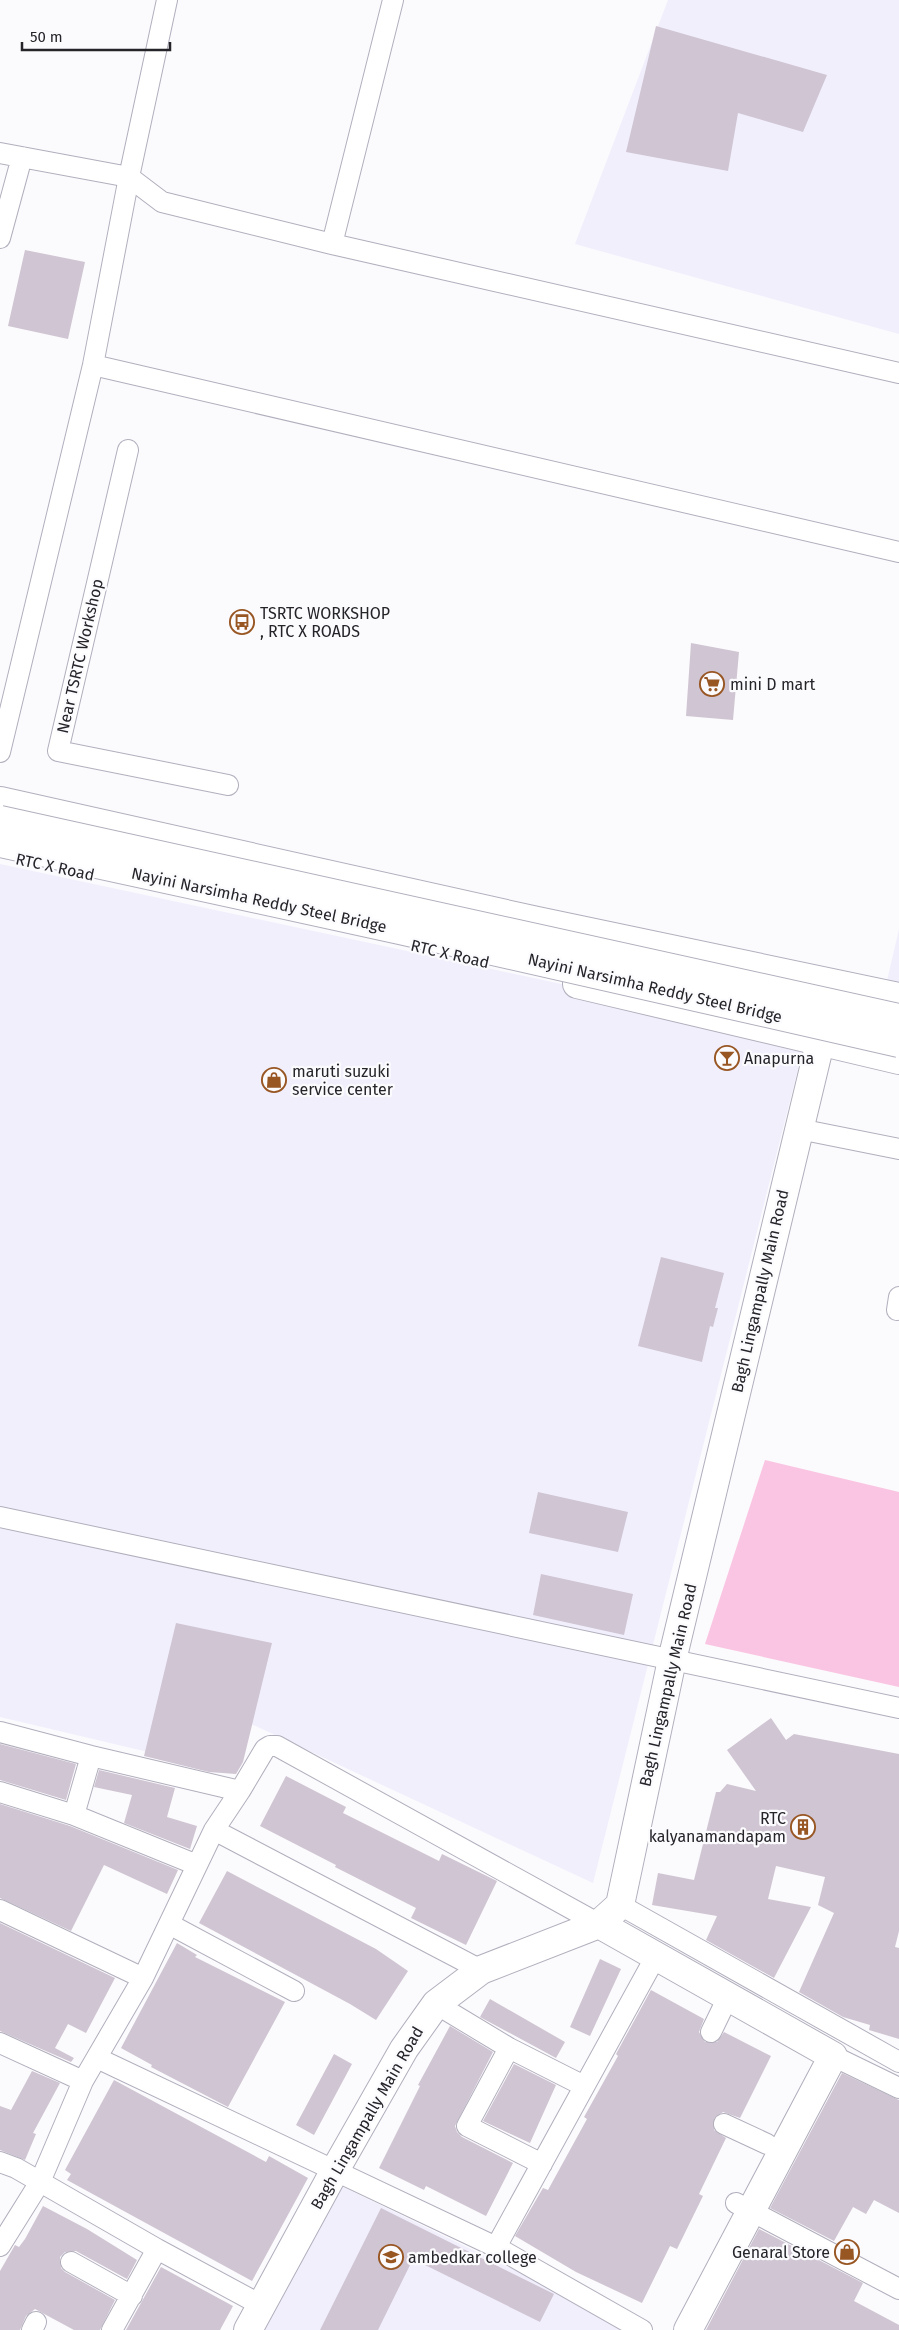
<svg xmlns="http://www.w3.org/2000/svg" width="899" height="2330" font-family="'Fira Sans',sans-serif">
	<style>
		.built { fill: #f2effd }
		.green { fill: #fac5e2 }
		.building { fill: #d0c5d2 }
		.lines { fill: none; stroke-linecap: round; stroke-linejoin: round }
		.street-casing { stroke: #b2afbd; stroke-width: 22 }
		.secondary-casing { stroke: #b2afbd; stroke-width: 30 }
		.primary-casing { stroke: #b2afbd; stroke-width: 30 }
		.street { stroke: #fff; stroke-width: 20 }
		.secondary { stroke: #fff; stroke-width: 28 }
		.primary { stroke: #fff; stroke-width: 28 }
		.primary-bridge-casing { stroke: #b2afbd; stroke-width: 30; stroke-linecap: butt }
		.primary-bridge { stroke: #fff; stroke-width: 28 }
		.labels { text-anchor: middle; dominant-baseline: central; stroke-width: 4.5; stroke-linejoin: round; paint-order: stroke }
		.poi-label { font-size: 16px; fill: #252429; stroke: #fbfafd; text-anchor: start }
		.street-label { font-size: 16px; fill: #252429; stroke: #fbfafd }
	</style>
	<rect width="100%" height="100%" fill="#fbfafd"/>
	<path class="built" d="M668 0H899V334L575 244Z
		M0 864 608 994 805 1041 593 1883 249 1723 220 1769 0 1717Z
		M899 929V988L886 985Z
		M335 2183 638 2330H258Z"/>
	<path class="green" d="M765 1460 899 1492V1687L705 1644Z"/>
	<path class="building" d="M656 26 827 75 803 132 738 113 728 171 626 152Z
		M25 250 85 262 68 339 8 326Z
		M691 643 739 652 733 720 686 716Z
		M661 1257 724 1273 715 1308H718L713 1327 710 1326 702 1362 638 1346Z
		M538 1492 628 1512 618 1552 529 1533Z
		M541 1574 633 1594 624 1635 533 1615Z
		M176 1623 272 1643 243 1762 236 1774 209 1772 144 1756Z
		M771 1718 786 1740 794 1734 899 1754V1931L895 1947 899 1948V2039L869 2030 870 2025 843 2017 799 1992 834 1913 818 1905 825 1877 776 1866 768 1899 811 1907 774 1978 706 1940 717 1916 652 1905 658 1873 694 1880 716 1792H720L727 1784 756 1791 727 1750Z
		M0 1744 76 1764 66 1800 0 1780Z
		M99 1770 175 1788 167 1817 197 1826 190 1849 124 1823 132 1795 94 1787Z
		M286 1776 346 1807 343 1813 439 1861 442 1854 497 1881 466 1945 411 1918 416 1908 335 1867 336 1865 260 1826Z
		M0 1804 70 1826 178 1870 167 1894 104 1865 71 1931 0 1898Z
		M227 1871 376 1949 408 1971 376 2020 350 2004 199 1923Z
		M0 1923 115 1978 86 2033 68 2024 55 2048 74 2058 71 2062 0 2031Z
		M177 1943 197 1955 195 1957 285 2002 228 2107 151 2067 152 2065 121 2048Z
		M600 1959 621 1969 590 2036 570 2027Z
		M651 1990 704 2019 699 2032 705 2042H717L724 2032 771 2056 740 2118 723 2112 714 2119V2130L726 2138 699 2194 703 2196 677 2249 670 2246 642 2303 576 2272 515 2236 543 2188 548 2190 587 2119 584 2117 618 2056 616 2054Z
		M490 1999 565 2042 556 2058 480 2017Z
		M450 2026 493 2052 455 2126 457 2132 462 2137 513 2163 486 2216 426 2186 424 2190 379 2168 420 2086 418 2085Z
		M334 2054 352 2064 314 2135 296 2125Z
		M514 2064 556 2085 530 2143 483 2121Z
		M32 2071 60 2083 33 2133 36 2134 25 2160 0 2150V2106L11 2110Z
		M842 2073 899 2100V2213L874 2200 866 2214 853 2207 834 2241 770 2208Z
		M114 2080 266 2162 269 2156 308 2178 252 2281 67 2180 71 2174 65 2170Z
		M43 2206 87 2229 137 2260 127 2279 76 2251 65 2252 60 2257 61 2268 65 2272 115 2300 100 2330H74L35 2309 26 2316 20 2330H0V2271L15 2245 19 2247 25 2239Z
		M381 2208 554 2294 540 2322 413 2259 378 2330H320Z
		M759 2229 863 2283 854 2301 899 2325V2330H706Z
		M161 2267 233 2306 220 2330H126Z"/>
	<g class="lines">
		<defs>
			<path id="street" d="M0 153 129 177 162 202 332 244 899 373
				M0 238 22 157
				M332 244 393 0
				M93 365 899 552
				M128 450 58 751 228 785
				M0 752 93 365 129 177 167 0
				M799 1129 899 1149
				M897 1310 899 1297
				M0 1517 899 1708
				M0 1732 91 1756 240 1791 265 1749 270 1746H277L599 1924
				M0 1792 74 1815 91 1756
				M74 1815 197 1865
				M214 1830 481 1970
				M620 1905 899 2062
				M0 1910 143 1978
				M169 1924 294 1991
				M436 2004 509 2048 584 2086
				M711 2032 728 1997
				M0 2043 83 2081
				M509 2048 467 2126 542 2164
				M833 2056 899 2088
				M97 2058 496 2247 642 2330
				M724 2124 767 2144
				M0 2162 16 2168 157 2249 112 2330
				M736 2203 899 2289
				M0 2246 40 2182 83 2081 143 1978 214 1830 240 1791
				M496 2247 656 1956
				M157 2249 261 2305
				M71 2262 132 2296
				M32 2330 36 2322"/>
			<path id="secondary" d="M599 1924 833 2056 688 2330
				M248 2330 334 2172 404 2049 436 2004 481 1970 599 1924 620 1905 672 1660 826 1018"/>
			<path id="primary" d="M0 801 537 921 899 997
				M577 984 899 1060"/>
		</defs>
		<use href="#street" class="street-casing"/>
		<use href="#secondary" class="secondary-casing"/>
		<use href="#primary" class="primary-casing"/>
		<use href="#street" class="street"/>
		<use href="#secondary" class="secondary"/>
		<use href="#primary" class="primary"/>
		<defs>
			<path id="primary-bridge" d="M0 820 899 1018
				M0 843 400 930 899 1043"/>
		</defs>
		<use href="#primary-bridge" class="primary-bridge-casing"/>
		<use href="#primary-bridge" class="primary-bridge"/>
	</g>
	<defs>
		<symbol id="bus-ring" viewBox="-11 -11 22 22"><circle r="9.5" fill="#fbfafd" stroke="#985623" stroke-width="1.5"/><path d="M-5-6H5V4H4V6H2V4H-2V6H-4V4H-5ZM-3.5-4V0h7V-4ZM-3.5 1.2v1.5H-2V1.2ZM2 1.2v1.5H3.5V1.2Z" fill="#985623"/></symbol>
		<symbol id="supermarket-ring" viewBox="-11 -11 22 22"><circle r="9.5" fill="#fbfafd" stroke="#985623" stroke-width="1.5"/><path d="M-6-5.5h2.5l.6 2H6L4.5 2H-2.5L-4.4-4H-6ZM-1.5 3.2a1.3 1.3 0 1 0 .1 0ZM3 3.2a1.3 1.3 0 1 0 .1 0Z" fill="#985623"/></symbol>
		<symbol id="bar-ring" viewBox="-11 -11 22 22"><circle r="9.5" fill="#fbfafd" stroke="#985623" stroke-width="1.5"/><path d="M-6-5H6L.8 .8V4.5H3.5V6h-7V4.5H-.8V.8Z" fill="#985623"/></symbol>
		<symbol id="shop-ring" viewBox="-11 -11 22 22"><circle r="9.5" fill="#fbfafd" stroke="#985623" stroke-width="1.5"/><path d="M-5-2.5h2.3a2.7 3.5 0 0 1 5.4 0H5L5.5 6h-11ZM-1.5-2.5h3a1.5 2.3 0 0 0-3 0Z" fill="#985623"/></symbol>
		<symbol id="building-ring" viewBox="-11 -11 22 22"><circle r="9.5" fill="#fbfafd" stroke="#985623" stroke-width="1.5"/><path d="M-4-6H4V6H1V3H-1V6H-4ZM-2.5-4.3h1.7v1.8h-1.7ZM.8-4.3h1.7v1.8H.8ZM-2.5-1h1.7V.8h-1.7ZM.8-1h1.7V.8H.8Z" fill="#985623"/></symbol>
		<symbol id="school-ring" viewBox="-11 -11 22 22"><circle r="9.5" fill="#fbfafd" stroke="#985623" stroke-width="1.5"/><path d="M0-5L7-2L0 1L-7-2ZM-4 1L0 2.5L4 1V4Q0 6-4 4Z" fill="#985623"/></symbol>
	</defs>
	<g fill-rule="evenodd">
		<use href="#bus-ring" x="228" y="608" width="28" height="28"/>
		<use href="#supermarket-ring" x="698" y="670" width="28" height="28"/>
		<use href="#bar-ring" x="713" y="1044" width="28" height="28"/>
		<use href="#shop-ring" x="260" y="1066" width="28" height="28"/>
		<use href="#building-ring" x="789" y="1813" width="28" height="28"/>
		<use href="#shop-ring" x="833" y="2238" width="28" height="28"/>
		<use href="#school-ring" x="377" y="2243" width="28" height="28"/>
	</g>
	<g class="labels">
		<g class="poi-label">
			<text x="260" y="613">TSRTC WORKSHOP<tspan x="260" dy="18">, RTC X ROADS</tspan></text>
			<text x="730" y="684">mini D mart</text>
			<text x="744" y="1058">Anapurna</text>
			<text x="292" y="1071">maruti suzuki<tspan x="292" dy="18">service center</tspan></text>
			<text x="786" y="1818" text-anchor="end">RTC<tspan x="786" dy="18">kalyanamandapam</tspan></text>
			<text x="830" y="2252" text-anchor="end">Genaral Store</text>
			<text x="408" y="2257">ambedkar college</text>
		</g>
		<g class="street-label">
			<text transform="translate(80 656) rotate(-77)">Near TSRTC Workshop</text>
			<text transform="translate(55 867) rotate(12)">RTC X Road</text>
			<text transform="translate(259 900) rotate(12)">Nayini Narsimha Reddy Steel Bridge</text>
			<text transform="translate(450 954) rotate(13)">RTC X Road</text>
			<text transform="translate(655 988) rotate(13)">Nayini Narsimha Reddy Steel Bridge</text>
			<text transform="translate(760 1291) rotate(-77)">Bagh Lingampally Main Road</text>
			<text transform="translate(668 1685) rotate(-77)">Bagh Lingampally Main Road</text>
			<text transform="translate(367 2118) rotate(-60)">Bagh Lingampally Main Road</text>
		</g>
	</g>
	<path d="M22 42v8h148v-8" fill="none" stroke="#252429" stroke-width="2.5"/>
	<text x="30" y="42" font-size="15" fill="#252429" stroke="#fbfafd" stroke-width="4" paint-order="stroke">50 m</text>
</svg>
